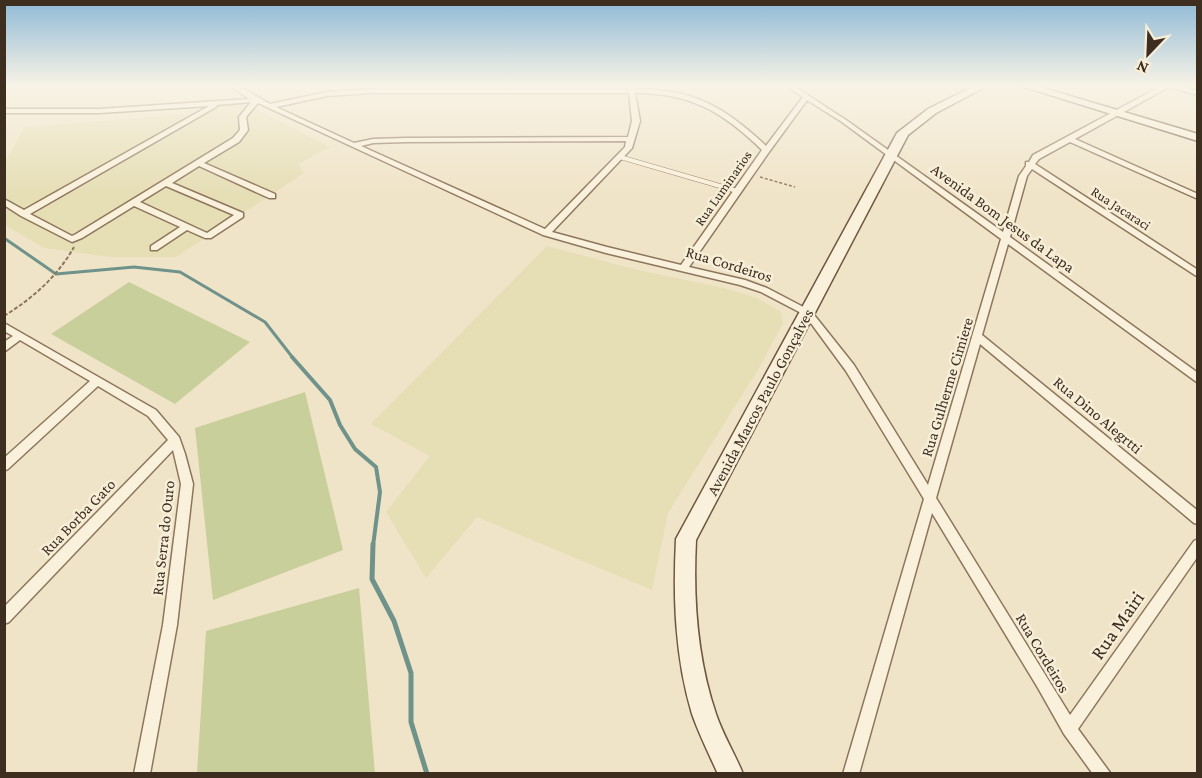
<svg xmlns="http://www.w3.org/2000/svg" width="1202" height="778" font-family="'Crimson Pro',serif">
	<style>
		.farmland { fill: #e6deb5 }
		.green { fill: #c9cf9b }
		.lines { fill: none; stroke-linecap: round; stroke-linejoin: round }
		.stream-far2 { stroke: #6f938a; stroke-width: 3 }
		.stream-far1 { stroke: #6f938a; stroke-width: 4 }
		.stream { stroke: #6f938a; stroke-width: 5 }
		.lane-casing { stroke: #8d765c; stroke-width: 5 }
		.street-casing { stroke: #8d765c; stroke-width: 3 }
		.secondary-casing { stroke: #6f573f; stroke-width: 3 }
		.path-far1 { stroke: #8d765c; stroke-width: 1.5; stroke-dasharray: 3 2; stroke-linecap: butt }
		.path { stroke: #8d765c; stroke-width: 2; stroke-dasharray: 4 2; stroke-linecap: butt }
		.lane { stroke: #faf1dc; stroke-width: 4 }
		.street { fill: #faf1dc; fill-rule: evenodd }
		.secondary { fill: #faf1dc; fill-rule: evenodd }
		.labels { text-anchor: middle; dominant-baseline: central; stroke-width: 5; stroke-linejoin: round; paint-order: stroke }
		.far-street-label { font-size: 14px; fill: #3d2e20; stroke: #f7eed8 }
		.street-label { font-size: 16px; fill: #3d2e20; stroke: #f7eed8 }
		.near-street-label { font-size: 20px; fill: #3d2e20; stroke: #f7eed8 }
	</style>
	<rect width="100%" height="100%" fill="#f0e4c8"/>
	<path class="farmland" d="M239 100 330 147 298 164 304 173 176 257H110L44 248 5 225V162L25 127 187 114Z
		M547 246 634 269 728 289 757 298 781 312 783 323 759 368 668 513 652 590 477 517 426 578 386 512 430 456 371 424Z"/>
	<path class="green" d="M129 282 250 342 175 404 51 334Z
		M305 392 343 550 213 600 195 428Z
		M359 588 375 773H197L206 631Z"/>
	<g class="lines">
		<path class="stream-far2" d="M4 238 56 274 134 267 180 272 265 322 293 358"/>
		<path class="stream-far1" d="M292 357 330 400 340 425 355 449 376 467 380 492 373 546"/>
		<path class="stream" d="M373 544 372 579 394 621 411 673V722L427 774"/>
		<defs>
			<path id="lane" d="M620 157 737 191"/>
			<path id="street" d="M230 85H237L270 104 327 92 371 89H628V85H634L635 89C693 89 724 106 766 146L803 97 785 85H792L846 120 1003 232 1019 176 1026 166V162H1029L1033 155 1163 85H1175L1198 91V95L1169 87 1075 139 1198 194V199L1070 142 1039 159 1035 164 1198 270V277L1032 169 1027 176 1010 237 1198 373V383L1008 244 982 335 1198 511V524L1194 523 980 344 936 498 1070 715 1194 541 1198 539V556L1078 729 1111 774H1093L1064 734 1038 688 932 513 859 774H843L924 499 846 371 805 315 761 292 740 285 606 253 543 235 258 103 246 117 248 130 239 142 204 163 275 194V198H269L199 166 172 183 243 213V217L211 238H205L187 230 157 250H151V246L180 227 134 206 82 238 72 242 21 216 4 205V199L24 210 209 106 99 113H4V109H99L249 99ZM371 93H629L632 121 628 137 406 138 373 139 354 143 276 107 327 96ZM635 93C691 93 723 112 762 150L681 265 607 247 552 232 632 148 640 121ZM807 100 842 122 1001 239 928 485 854 365 811 311 767 288 745 280 689 267 769 152ZM251 102 239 117 240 130 233 138 76 234 72 236 30 214 216 107 217 105ZM626 141 625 147 545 229 361 146 373 143 406 142ZM166 186 234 215 207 233 140 202Z
				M4 323 156 410 179 437 185 454 193 484 177 625 150 774H134L163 625 181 484 174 454 173 450 9 622 4 624V607L168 440 148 416 98 386 8 469 4 471V458L90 381 20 340 4 352V342L13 336 4 331Z"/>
			<path id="secondary" d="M976 85H989L936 113 908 135 696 540C693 599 697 658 716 714 723 735 735 754 743 774H718C709 754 699 734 692 714 675 657 673 598 676 539L897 133 928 109Z
				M1018 85H1033L1198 134V141Z"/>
		</defs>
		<use href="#lane" class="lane-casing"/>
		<use href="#street" class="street-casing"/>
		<use href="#secondary" class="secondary-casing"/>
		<path class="path-far1" d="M760 177 795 187"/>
		<path class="path" d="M4 316C33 298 57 277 74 247"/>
		<use href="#lane" class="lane"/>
		<use href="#street" class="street"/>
		<use href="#secondary" class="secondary"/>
	</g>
	<linearGradient id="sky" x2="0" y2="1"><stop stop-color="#8fbad6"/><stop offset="0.44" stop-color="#f8f3e6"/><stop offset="1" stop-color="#f8f3e6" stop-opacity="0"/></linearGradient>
	<rect width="1202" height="194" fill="url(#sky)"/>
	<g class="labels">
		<g class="far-street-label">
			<text transform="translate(723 188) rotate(-55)">Rua Luminarios</text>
			<text transform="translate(1121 208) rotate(33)">Rua Jacaraci</text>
		</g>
		<g class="street-label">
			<text transform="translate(1003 218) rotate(36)">Avenida Bom Jesus da Lapa</text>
			<text transform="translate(729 264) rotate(17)">Rua Cordeiros</text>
			<text transform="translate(947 387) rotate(-73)">Rua Gulherme Cimiere</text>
			<text transform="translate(760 402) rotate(-62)">Avenida Marcos Paulo Gonçalves</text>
			<text transform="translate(1098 415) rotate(40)">Rua Dino Alegrtti</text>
			<text transform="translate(78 517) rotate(-46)">Rua Borba Gato</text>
			<text transform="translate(163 538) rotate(-84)">Rua Serra do Ouro</text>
			<text transform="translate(1043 653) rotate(59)">Rua Cordeiros</text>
		</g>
		<g class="near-street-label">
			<text transform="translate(1117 625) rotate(-55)">Rua Mairi</text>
		</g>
	</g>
	<rect width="1202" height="778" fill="none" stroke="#3d2e20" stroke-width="12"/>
	<g transform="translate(1148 54) rotate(203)" stroke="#f7eed8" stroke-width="4.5" paint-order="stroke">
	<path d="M0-4.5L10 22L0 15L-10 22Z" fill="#3d2e20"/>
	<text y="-9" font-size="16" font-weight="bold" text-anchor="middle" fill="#3d2e20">N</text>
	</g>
</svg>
